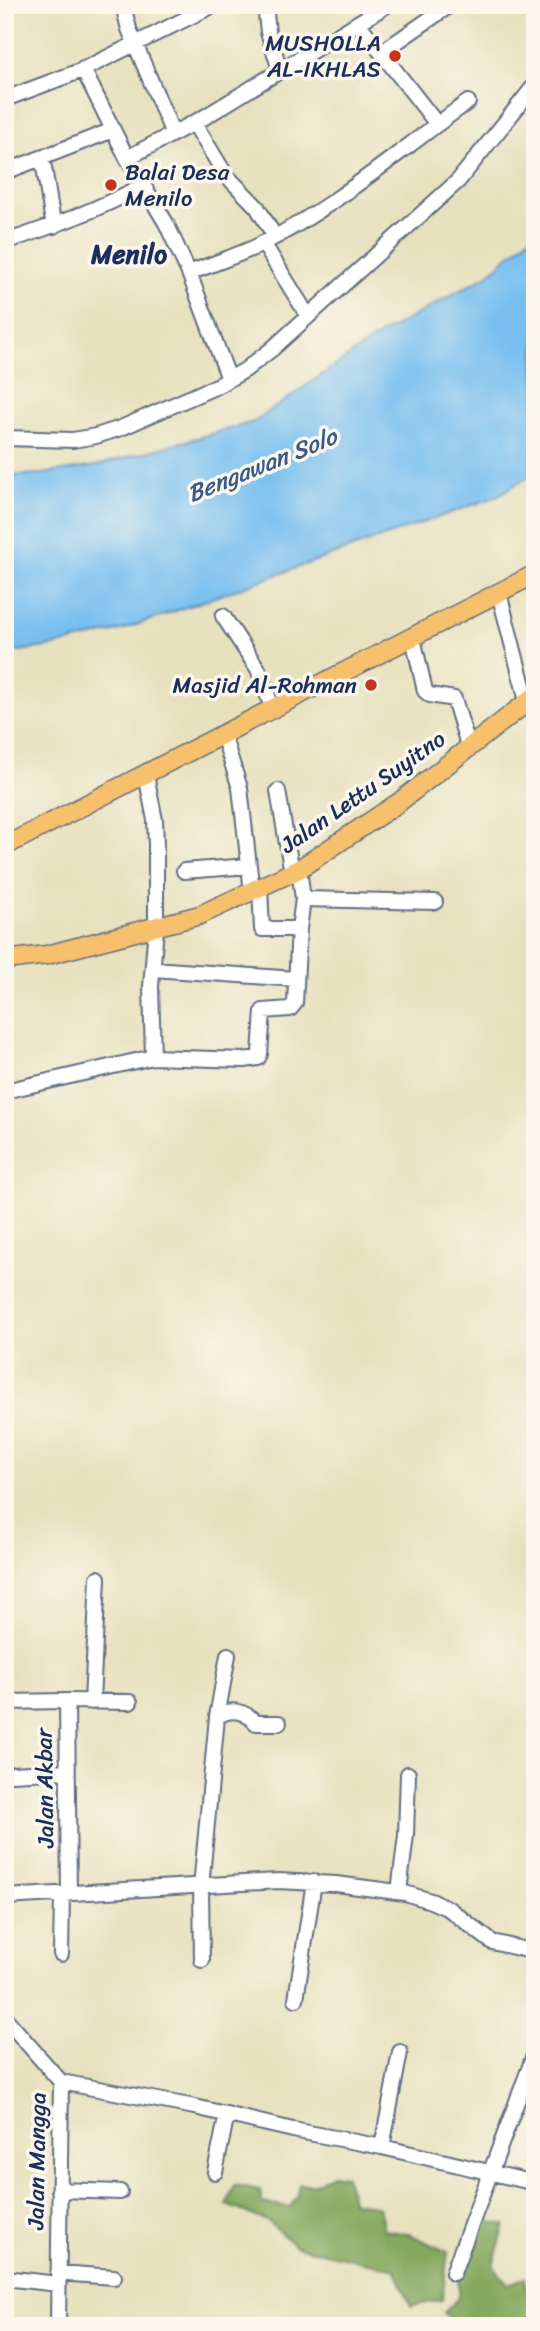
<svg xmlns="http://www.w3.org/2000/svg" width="540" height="2331" font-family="Sriracha,sans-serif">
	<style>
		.forest { fill: #84a85d; stroke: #506c5e; stroke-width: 2 }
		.water { fill: #78bff0; stroke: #4a77a7; stroke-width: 2 }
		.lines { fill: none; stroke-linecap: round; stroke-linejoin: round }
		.minor-casing { stroke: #626d80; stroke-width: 18 }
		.major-casing { stroke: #626d80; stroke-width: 21 }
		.minor { stroke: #fff; stroke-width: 14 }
		.major { stroke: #f7c06c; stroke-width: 18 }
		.poi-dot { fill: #c8321e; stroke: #fbf7ec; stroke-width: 2.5 }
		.labels { text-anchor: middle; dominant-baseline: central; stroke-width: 7; stroke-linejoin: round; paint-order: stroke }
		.poi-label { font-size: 23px; fill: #1b2f5e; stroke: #fbf7ec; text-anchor: end }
		.street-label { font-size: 23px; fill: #1b2f5e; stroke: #fbf7ec }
		.water-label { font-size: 24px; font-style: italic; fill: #375a8a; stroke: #fbf7ec }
		.quarter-label { font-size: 26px; font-weight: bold; fill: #1b2f5e; stroke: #fbf7ec }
	</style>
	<rect width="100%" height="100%" fill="#fbf7ec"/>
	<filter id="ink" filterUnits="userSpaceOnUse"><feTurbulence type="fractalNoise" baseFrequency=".0143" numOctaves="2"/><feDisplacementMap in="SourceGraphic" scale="14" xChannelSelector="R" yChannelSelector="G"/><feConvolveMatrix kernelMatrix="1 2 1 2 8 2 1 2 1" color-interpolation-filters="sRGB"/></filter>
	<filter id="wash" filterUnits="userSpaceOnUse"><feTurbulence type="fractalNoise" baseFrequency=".00686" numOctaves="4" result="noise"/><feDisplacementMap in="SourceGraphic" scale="28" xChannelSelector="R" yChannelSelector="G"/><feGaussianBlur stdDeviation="1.57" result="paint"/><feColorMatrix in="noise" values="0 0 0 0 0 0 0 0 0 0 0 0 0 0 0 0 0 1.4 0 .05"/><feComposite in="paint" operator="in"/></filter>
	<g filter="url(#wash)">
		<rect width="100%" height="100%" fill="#e7e1be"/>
		<path class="forest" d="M332 2174 346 2176 352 2201 379 2207 384 2230 409 2234 448 2252 442 2300 411 2306 395 2269 295 2246 269 2222 227 2205 234 2185 260 2190 262 2203 290 2207 297 2196 299 2184H316Z
			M478 2219 505 2225 493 2265 508 2284 525 2278C526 2296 535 2308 535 2326H493L483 2322 459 2326 444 2313 458 2298 459 2271Z"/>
		<path class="water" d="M535 233V473L495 497 122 630 53 646 5 653V476L42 474 96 466 254 422 381 334 486 276Z"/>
	</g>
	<g filter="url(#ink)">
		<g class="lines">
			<defs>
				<path id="minor" d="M123 5 129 29 173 134
					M265 5 268 32 280 70
					M358 23 437 124
					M382 52 450 5
					M83 69 127 158 166 223 189 273C214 263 240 255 264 243 338 205 401 149 468 102
					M5 99 80 71 214 5
					M194 123 225 174 257 207 275 237
					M42 158C47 181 49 203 54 226
					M127 158 203 118 387 5
					M5 172 113 130
					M5 242C53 226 98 210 142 186
					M263 243 308 316
					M189 273 229 379
					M5 438 73 440 96 436 121 428 219 385 245 370 272 349 458 181 535 85
					M499 593 527 701
					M223 616 258 669 273 710
					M413 638 425 691 430 695 454 699 469 748
					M223 735 240 788 252 892
					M146 775 155 820 156 845V928L151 986 153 1057
					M278 791 292 873
					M184 871 249 866
					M260 888 262 929H299
					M303 899 435 902
					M153 969 296 979
					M5 1091 153 1057 244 1060 258 1058 260 1054 263 1011 290 1009 295 1003 299 929 303 899 299 869
					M67 1701 130 1702
					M5 1702 67 1701 69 1894
					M92 1702 98 1578
					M217 1717 228 1655
					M12 1774 67 1771
					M399 1892 406 1835 408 1774
					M5 1897 278 1881 336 1884 405 1893 431 1901 449 1909 492 1942 535 1952
					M61 1954 62 1895
					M202 1960 201 1887 217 1717C231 1707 245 1711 256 1723H279
					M296 1999 314 1882
					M5 2018 61 2082 58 2326
					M61 2082 195 2107 293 2130 382 2147 535 2183
					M382 2147 400 2052
					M215 2172 227 2114
					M59 2190 120 2192
					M58 2273 114 2277
					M453 2273 535 2053
					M5 2278 58 2284"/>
				<path id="major" d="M5 846 535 574
					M5 960 47 955 200 915 299 869 398 803 535 696"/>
			</defs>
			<use href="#minor" class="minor-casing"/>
			<use href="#major" class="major-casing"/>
			<use href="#minor" class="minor"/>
			<use href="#major" class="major"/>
		</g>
	</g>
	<g class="poi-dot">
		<circle cx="395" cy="56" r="7"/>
		<circle cx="111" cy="185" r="7"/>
		<circle cx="371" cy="685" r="7"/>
	</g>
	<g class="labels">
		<g class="poi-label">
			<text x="381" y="43">MUSHOLLA<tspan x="381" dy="26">AL-IKHLAS</tspan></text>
			<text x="125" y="172" text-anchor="start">Balai Desa<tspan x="125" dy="26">Menilo</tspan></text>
			<text x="357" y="685">Masjid Al-Rohman</text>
		</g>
		<g class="street-label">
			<text transform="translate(363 792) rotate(-35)">Jalan Lettu Suyitno</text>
			<text transform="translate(45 1788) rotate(-91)">Jalan Akbar</text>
			<text transform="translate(37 2161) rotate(-89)">Jalan Mangga</text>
		</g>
		<g class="water-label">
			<text transform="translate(262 465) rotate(-22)">Bengawan Solo</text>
		</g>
		<g class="quarter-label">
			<text x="129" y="254">Menilo</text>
		</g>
	</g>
	<rect width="540" height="2331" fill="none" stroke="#fbf7ec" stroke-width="28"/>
</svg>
